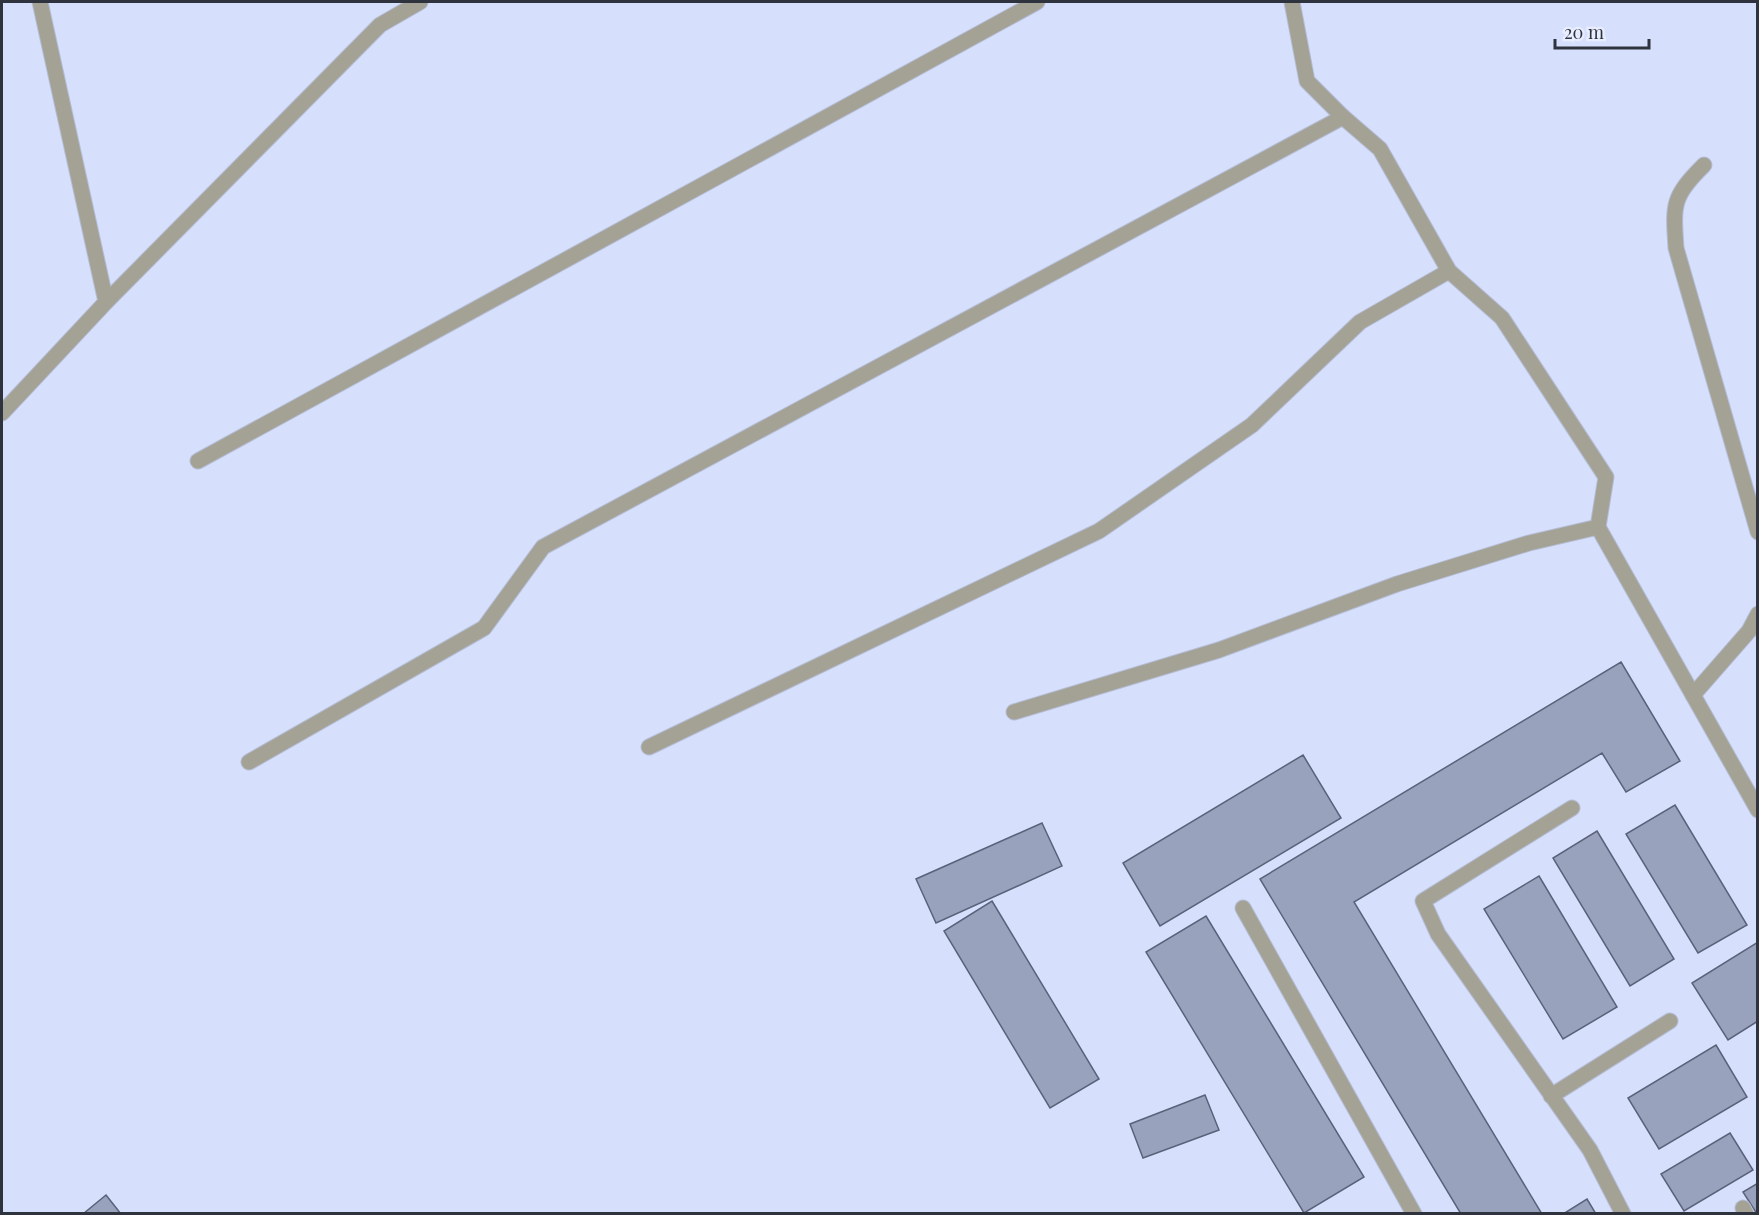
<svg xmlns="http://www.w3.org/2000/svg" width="1759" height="1215" font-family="'Playfair Display',serif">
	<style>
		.building { fill: #99a2bd; stroke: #5a627a; stroke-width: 1.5 }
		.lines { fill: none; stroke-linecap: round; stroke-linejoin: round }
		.service-casing { stroke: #b5bdd6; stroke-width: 17 }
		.minor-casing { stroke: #b5bdd6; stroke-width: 17 }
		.service { stroke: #a4a295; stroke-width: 15 }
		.minor { stroke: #a4a295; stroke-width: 15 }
	</style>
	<rect width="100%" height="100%" fill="#d6e0fc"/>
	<path class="building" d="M1621 662 1680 761 1626 792 1602 753 1354 902 1542 1214H1461L1260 879Z
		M1303 755 1341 818 1160 926 1123 863Z
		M1675 805 1747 925 1698 953 1626 834Z
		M1042 823 1062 866 936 923 916 879Z
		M1597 831 1674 959 1630 986 1553 858Z
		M1539 876 1617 1007 1563 1039 1484 909Z
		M992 901 1099 1079 1050 1108 944 931Z
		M1206 916 1364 1177 1304 1213 1146 952Z
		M1758 942V1021L1728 1040 1692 983Z
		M1716 1045 1747 1097 1659 1149 1628 1098Z
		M1205 1095 1219 1130 1143 1158 1130 1124Z
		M1730 1133 1753 1170 1684 1211 1661 1174Z
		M1758 1183V1214H1757L1743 1192Z
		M106 1195 121 1214H83Z
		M1587 1199 1596 1214H1563Z"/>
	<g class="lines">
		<defs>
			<path id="service" d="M1704 165C1672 197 1673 204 1676 248L1758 532
				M198 461 1037 2
				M1693 695 1749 631 1758 614
				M649 747 1099 531 1252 425 1360 322 1449 271
				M249 762 484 628 543 547 1343 117
				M1572 808 1423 901 1438 934 1590 1150 1623 1214
				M1243 908 1414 1214
				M1551 1096 1670 1021
				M1743 1208 1746 1214"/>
			<path id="minor" d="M1292 2 1307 81 1343 117 1380 149 1449 271 1502 318 1606 477 1598 527 1758 810
				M106 302 380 25 420 2
				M2 413 106 302 40 2
				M1014 712 1219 650 1397 584 1529 543 1598 527"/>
		</defs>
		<use href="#service" class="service-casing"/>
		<use href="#minor" class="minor-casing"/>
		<use href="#service" class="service"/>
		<use href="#minor" class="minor"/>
	</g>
	<rect width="1759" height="1215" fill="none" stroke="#2f333e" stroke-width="6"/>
	<path d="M1555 39v9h94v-9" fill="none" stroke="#2f333e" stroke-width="3"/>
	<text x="1564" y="39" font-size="18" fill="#2f333e" stroke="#e8eeff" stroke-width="4.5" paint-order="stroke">20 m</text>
</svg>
